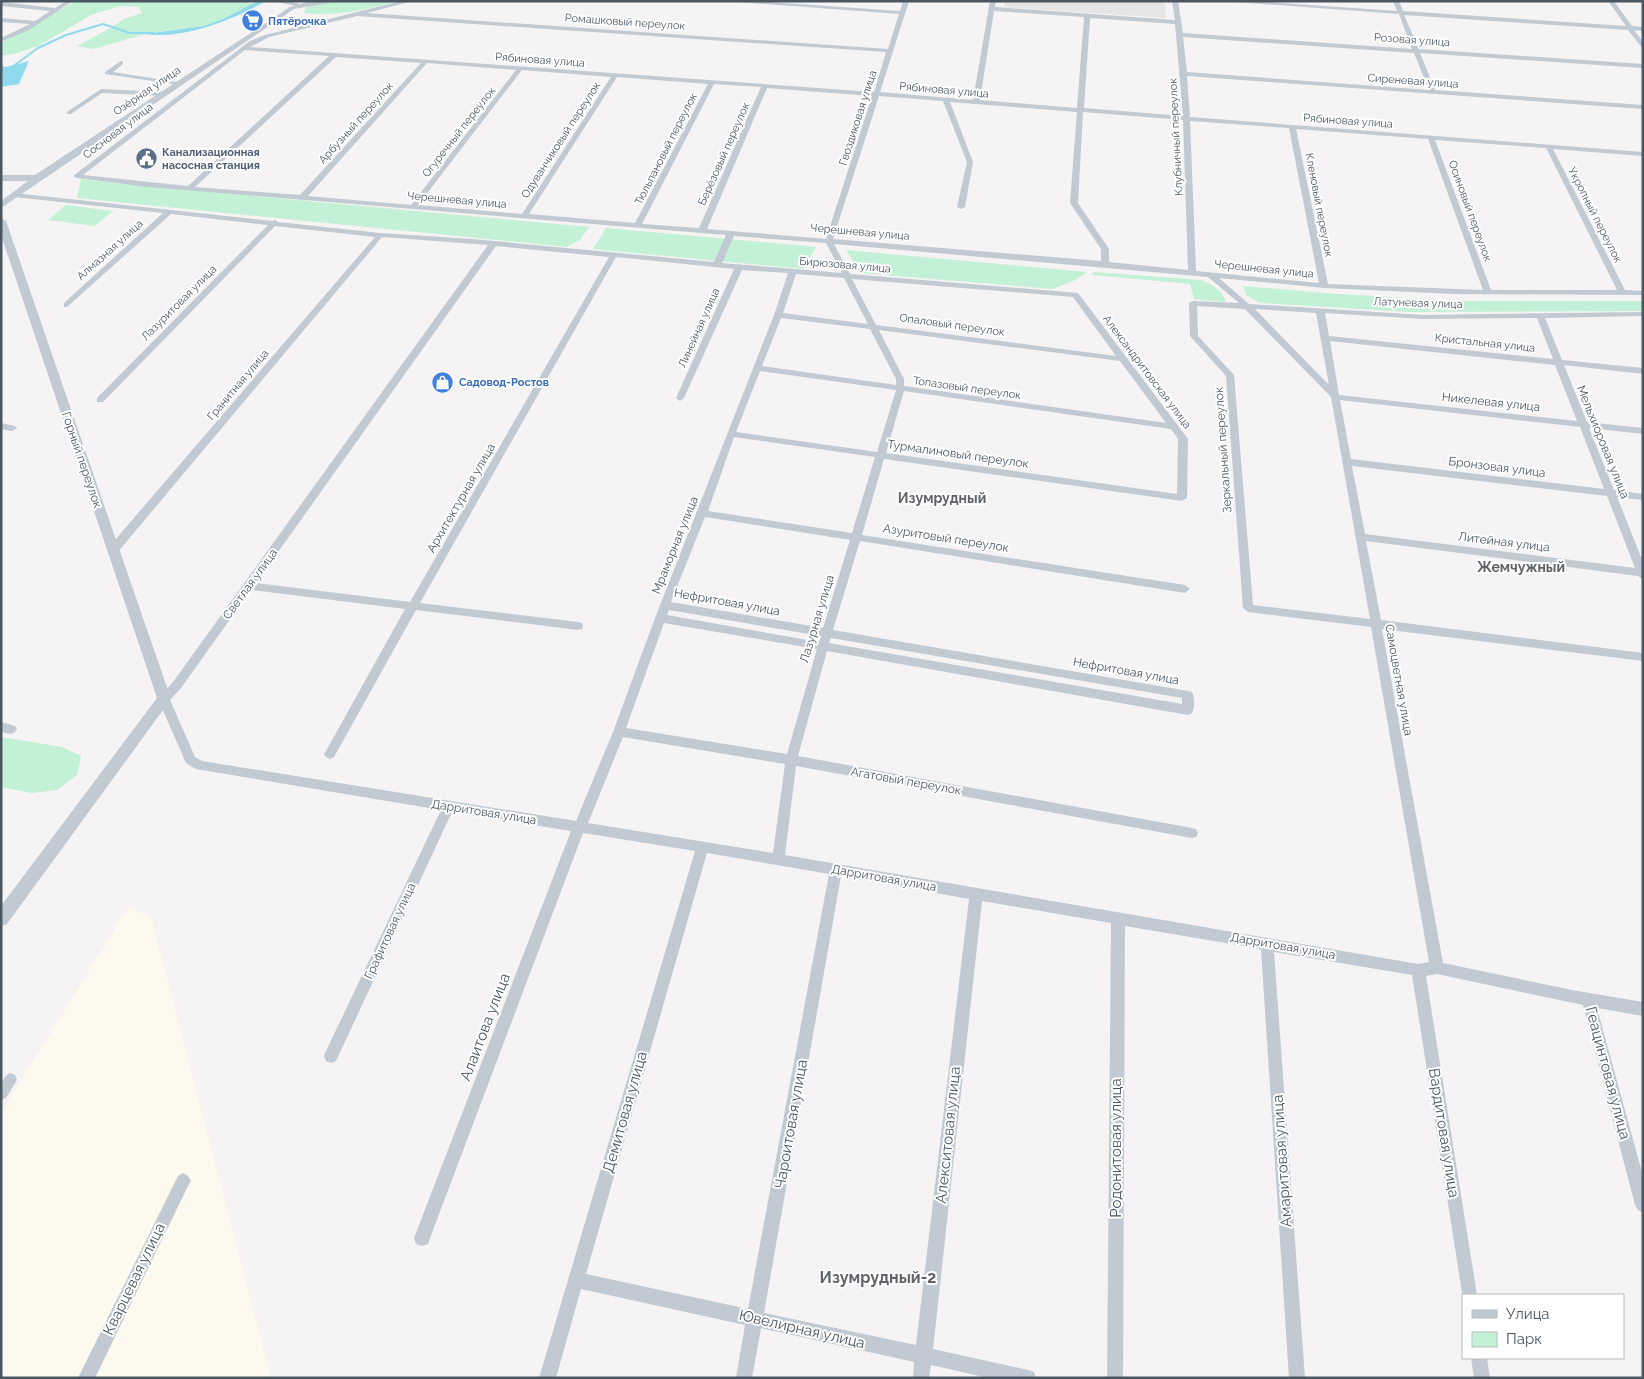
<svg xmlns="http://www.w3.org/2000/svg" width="1644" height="1379" font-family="Raleway,sans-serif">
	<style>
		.commercial { fill: #fdf9ef }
		.education { fill: #e6e4e5 }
		.green { fill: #c3f1d5 }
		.water { fill: #90daee }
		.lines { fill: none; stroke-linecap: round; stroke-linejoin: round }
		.stream { stroke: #90daee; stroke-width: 2 }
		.minor { fill: #c1cad2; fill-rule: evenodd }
		.tertiary { fill: #c1cad2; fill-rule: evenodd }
		.labels { text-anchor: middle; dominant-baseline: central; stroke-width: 4; stroke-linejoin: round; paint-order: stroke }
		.far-shop-label { font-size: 11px; font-weight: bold; fill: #366cbe; stroke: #fff; text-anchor: start }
		.far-street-label { font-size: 11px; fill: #4a5661; stroke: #fff }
		.far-service-label { font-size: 11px; font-weight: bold; fill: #4e5e75; stroke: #fff; text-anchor: start }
		.street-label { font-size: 12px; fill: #4a5661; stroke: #fff }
		.neighbourhood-label { font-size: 14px; font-weight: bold; fill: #5f6368; stroke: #fff }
		.near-street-label { font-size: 15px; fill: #4a5661; stroke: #fff }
		.near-neighbourhood-label { font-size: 16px; font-weight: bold; fill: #5f6368; stroke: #fff }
	</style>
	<rect width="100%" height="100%" fill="#f5f3f3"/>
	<path class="commercial" d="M129 906 151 917 271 1378H1V1113Z"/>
	<path class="education" d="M1005 1H1165L1166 18 1004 7Z"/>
	<path class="green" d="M76 1H243L253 4 223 19 204 26 149 33 93 49 77 46 109 29 124 19 142 13 139 7 120 6 91 15 40 45 18 53 1 56V43Z
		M310 1H399C368 9 337 17 304 13Z
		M81 179 115 183 589 227 580 240 567 247 77 198Z
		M66 205 113 211 95 226 48 220Z
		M606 228 816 247 803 269 593 249Z
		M846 250 1087 272 1075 280 1053 289 860 273Z
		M1093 272 1201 280C1212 285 1222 289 1226 302L1194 299 1190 284 1092 275Z
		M1243 286 1324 293 1456 301H1643V311L1410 312 1260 303 1246 295Z
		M1 737 62 747 81 756 77 775 57 790 32 793 1 787Z"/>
	<path class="water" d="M258 1 264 2C233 20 181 40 144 34L204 26 223 19Z
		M29 61 19 84 1 87V66L6 67Z"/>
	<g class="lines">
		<path class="stream" d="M12 67 38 48 66 35 103 24 130 33H153"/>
		<path class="minor" d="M66 1H73L29 30 1 42V38L30 24 1 22V18L35 21 50 11 1 6V2L55 8Z
			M273 1H288L304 5 301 7Z
			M401 1H412L367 13 888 49 899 14 724 1H756L900 11 903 1H909L880 92 973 100 990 1H996L995 7 1175 20 1172 1H1178L1183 33 1412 49 1399 14 1221 1H1253L1397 11 1393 1H1399L1403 11 1626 26 1608 1H1614L1632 26 1643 27V31L1634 30 1643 42V49L1628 30 1404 15 1419 49 1643 64V68L1420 53 1435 90 1643 105V109L1187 76 1190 117 1643 152V156L1553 149 1625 290 1643 291V295L1455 294 1324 288 1219 278 1249 304 1423 315 1643 312V316L1545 318 1562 360 1643 368V374L1564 365 1587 422 1643 428V434L1589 428 1614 490 1643 494V500L1617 497 1643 562V580L1638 576 1366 541 1381 620 1643 653V661L1382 629 1443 963 1572 990 1643 1002V1016L1597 1008 1643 1176V1213L1638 1210 1635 1205 1583 1005 1437 974 1426 976 1477 1295H1463V1299L1412 975 1274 952 1305 1378H1289L1261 949 1125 926 1123 1378H1107L1111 923 982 901 933 1349 1028 1370 1034 1372 1036 1378H988L931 1365 929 1378H913L914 1362 761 1328 752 1378H736L745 1325 581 1289 556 1378H539L695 851 583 833 430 1238 428 1244 422 1246 416 1244 414 1238 571 831 452 812 336 1061 331 1063 326 1061 324 1056 326 1051 441 810 196 769 186 763 158 699 173 682 488 245 382 237 117 553 113 554 108 550 109 547 375 237 275 226 103 402H97V398L268 225 171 214 67 307H64V303L163 213 14 197 10 195 14 193 272 221 275 220 278 222 380 233 472 239 714 262 726 235 148 187 77 178 73 176 250 41 265 35ZM994 11 1084 17 1077 108 980 100ZM357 16 886 52 874 92 250 47 269 37ZM1090 18 1175 24 1183 116 1084 108ZM1183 37 1414 53 1429 90 1187 72ZM245 50 329 56 188 186 83 175ZM336 57 421 63 300 195 195 187ZM427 63 516 70 411 205 308 196ZM522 70 611 77 522 214 418 205ZM617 77 708 84 635 223 529 214ZM714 84 761 87 699 228 642 224ZM767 88 872 96 826 239 707 229ZM879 96 943 101 967 162 957 207 961 209 965 207 973 162 950 102 1077 112 1070 203 1101 249V261L833 239ZM1083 112 1183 120 1188 270 1109 262V249L1078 203ZM1190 121 1289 128 1319 283 1196 271ZM1296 129 1428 139 1483 290 1328 284ZM1435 140 1546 148 1617 290H1491ZM734 236 826 243 842 273 722 263ZM834 244 1208 277 1239 303 1193 301 1189 303 1190 336 1226 376 1243 608 1248 612 1371 627 1429 962 1418 964 785 855 796 766 1192 838 1196 837 1198 833 1196 829 1192 828 798 756 827 651 1188 715 1192 713C1195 708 1195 697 1192 692L1188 691 833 630 860 541 1185 593 1190 589 1185 585 862 535 884 459 1182 501 1187 498 1188 439 1078 293 850 274ZM496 246 609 257 410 602 256 583ZM616 257 734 269 676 398 680 401 684 398 742 270 788 273 774 315 655 618 613 732 576 821 202 761 195 757 170 700 181 688 251 590 405 609 326 751 324 754 326 757 330 759 334 757 416 610 578 630 582 629 583 626 582 623 578 622 420 603ZM796 274 844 278 868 324 783 313ZM852 279 1073 297 1116 356 876 325ZM1197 306 1245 309 1331 397 1370 619 1253 605 1234 375 1198 336ZM1255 309 1316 313 1329 385ZM1325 313 1423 319 1537 318 1553 359 1329 336ZM781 318 870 329 896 379V385L762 366ZM879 330 1120 361 1166 423 904 386V379ZM1330 341 1555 365 1577 421 1339 395ZM760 371 896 390 877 452 736 432ZM904 391 1171 429 1178 439 1177 494 886 453ZM1340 400 1580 427 1604 489 1351 459ZM734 437 875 457 852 533 708 511ZM1352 466 1607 496 1635 568 1365 534ZM705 517 850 540 823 628 671 602ZM669 610 821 636 819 642 667 615ZM664 623 817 649 787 754 626 728ZM831 638 1182 698V704L829 643ZM623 737 785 764 773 853 588 823ZM707 853 829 874 748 1309 586 1274ZM841 876 969 899 916 1345 764 1313Z
			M121 61 123 62V64L113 72 183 83 180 85 105 74V72Z
			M101 89 163 92 166 94 163 96 102 93 71 114H67V112Z
			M1 423 15 426 17 428 12 431 1 429Z
			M1 722 15 726 17 729 15 732 11 734 1 732Z
			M10 1073 15 1075 17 1080 6 1098 1 1100C1 1089 0 1078 10 1073Z
			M183 1173 188 1176 191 1181 188 1186 95 1378H78L178 1176Z
			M1471 1358H1487L1490 1378H1474Z"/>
		<path class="tertiary" d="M341 1 294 9 1 208V201L28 181H1V175H35L290 7 307 2Z
			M1 218 6 221 171 699 7 924 1 926V906L157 698 1 235Z"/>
	</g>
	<defs>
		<symbol id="supermarket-disc" viewBox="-11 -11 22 22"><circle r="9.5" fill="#3f7fe0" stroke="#fff"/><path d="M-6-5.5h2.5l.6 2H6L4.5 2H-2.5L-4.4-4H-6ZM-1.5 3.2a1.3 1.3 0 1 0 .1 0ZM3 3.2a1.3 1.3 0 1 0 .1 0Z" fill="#fff"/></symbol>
		<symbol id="civic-disc" viewBox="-11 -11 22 22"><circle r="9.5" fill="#5c6f8a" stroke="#fff"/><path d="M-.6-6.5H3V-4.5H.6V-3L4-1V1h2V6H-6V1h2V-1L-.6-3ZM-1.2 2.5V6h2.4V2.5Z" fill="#fff"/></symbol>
		<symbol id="shop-disc" viewBox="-11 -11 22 22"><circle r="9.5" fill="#3f7fe0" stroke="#fff"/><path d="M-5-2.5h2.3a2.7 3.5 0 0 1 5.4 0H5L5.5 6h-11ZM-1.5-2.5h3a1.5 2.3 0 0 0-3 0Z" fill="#fff"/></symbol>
	</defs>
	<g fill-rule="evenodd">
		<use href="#supermarket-disc" x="240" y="8" width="25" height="25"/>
		<use href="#civic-disc" x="134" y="146" width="25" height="25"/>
		<use href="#shop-disc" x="430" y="370" width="25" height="25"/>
	</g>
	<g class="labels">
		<g class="far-shop-label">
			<text x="268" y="21">Пятёрочка</text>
			<text x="459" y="382">Садовод-Ростов</text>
		</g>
		<g class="far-street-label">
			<text transform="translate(625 22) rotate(4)">Ромашковый переулок</text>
			<text transform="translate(1412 40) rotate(4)">Розовая улица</text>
			<text transform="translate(540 60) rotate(4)">Рябиновая улица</text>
			<text transform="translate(1413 81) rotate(4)">Сиреневая улица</text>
			<text transform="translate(944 90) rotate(5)">Рябиновая улица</text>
			<text transform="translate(147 91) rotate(-34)">Озёрная улица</text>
			<text transform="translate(858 118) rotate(-72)">Гвоздиковая улица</text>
			<text transform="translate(1348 121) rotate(4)">Рябиновая улица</text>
			<text transform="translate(356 123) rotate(-48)">Арбузный переулок</text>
			<text transform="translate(118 131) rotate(-37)">Сосновая улица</text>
			<text transform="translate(459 132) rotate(-52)">Огуречный переулок</text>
			<text transform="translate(1176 137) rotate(-93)">Клубничный переулок</text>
			<text transform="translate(561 140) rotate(-57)">Одуванчиковый переулок</text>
			<text transform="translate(666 149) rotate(-63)">Тюльпановый переулок</text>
			<text transform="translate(724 154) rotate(-66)">Берёзовый переулок</text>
			<text transform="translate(457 200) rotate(5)">Черешневая улица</text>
			<text transform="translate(1319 205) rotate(79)">Кленовый переулок</text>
			<text transform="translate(1470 211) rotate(70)">Осиновый переулок</text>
			<text transform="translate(1595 215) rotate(63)">Укропный переулок</text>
			<text transform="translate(860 232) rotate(5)">Черешневая улица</text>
			<text transform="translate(110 250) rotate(-42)">Алмазная улица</text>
			<text transform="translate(845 265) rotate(5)">Бирюзовая улица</text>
			<text transform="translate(1264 269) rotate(6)">Черешневая улица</text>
			<text transform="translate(179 303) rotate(-45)">Лазуритовая улица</text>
			<text transform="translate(1418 303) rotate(2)">Латуневая улица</text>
			<text transform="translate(952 325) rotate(8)">Опаловый переулок</text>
			<text transform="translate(699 328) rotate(-66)">Линейная улица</text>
			<text transform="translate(1485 343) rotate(6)">Кристальная улица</text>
			<text transform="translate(1147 372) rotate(53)">Александритовская улица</text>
			<text transform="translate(238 385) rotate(-50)">Гранитная улица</text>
			<text transform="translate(967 388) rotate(8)">Топазовый переулок</text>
		</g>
		<g class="far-service-label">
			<text x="162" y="152">Канализационная<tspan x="162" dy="13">насосная станция</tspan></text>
		</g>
		<g class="street-label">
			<text transform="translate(1491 402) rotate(6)">Никелевая улица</text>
			<text transform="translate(1603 442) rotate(68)">Мельхиоровая улица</text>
			<text transform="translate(1223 450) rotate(-94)">Зеркальный переулок</text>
			<text transform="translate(958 454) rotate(8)">Турмалиновый переулок</text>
			<text transform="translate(82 460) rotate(71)">Горный переулок</text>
			<text transform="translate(1497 467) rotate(7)">Бронзовая улица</text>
			<text transform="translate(461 498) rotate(-60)">Архитектурная улица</text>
			<text transform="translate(946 538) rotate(9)">Азуритовый переулок</text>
			<text transform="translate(1504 542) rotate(7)">Литейная улица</text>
			<text transform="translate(675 545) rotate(-68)">Мраморная улица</text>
			<text transform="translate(250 584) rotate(-54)">Светлая улица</text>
			<text transform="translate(727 602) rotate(10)">Нефритовая улица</text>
			<text transform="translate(817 619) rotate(-73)">Лазурная улица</text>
			<text transform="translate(1126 671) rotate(10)">Нефритовая улица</text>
			<text transform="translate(1399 680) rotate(80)">Самоцветная улица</text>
			<text transform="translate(906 781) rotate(10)">Агатовый переулок</text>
			<text transform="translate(484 812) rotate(9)">Дарритовая улица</text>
			<text transform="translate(884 878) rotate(10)">Дарритовая улица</text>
			<text transform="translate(390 931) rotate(-65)">Графитовая улица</text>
			<text transform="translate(1283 946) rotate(10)">Дарритовая улица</text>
		</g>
		<g class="neighbourhood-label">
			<text x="942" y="498">Изумрудный</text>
			<text x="1521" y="567">Жемчужный</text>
		</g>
		<g class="near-street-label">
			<text transform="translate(485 1027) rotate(-69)">Алаитова улица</text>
			<text transform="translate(1608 1073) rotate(75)">Геацинтовая улица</text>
			<text transform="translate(625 1112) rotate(-74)">Демитовая улица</text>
			<text transform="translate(791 1124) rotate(-80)">Чароитовая улица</text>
			<text transform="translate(1444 1133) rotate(81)">Вардитовая улица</text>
			<text transform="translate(948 1135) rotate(-84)">Алекситовая улица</text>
			<text transform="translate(1116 1148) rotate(-90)">Родонитовая улица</text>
			<text transform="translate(1282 1161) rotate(-94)">Амаритовая улица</text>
			<text transform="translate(134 1279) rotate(-64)">Кварцевая улица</text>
			<text transform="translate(802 1329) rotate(13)">Ювелирная улица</text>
		</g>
		<g class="near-neighbourhood-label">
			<text x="878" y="1277">Изумрудный-2</text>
		</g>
	</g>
	<rect width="1644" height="1379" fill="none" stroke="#4a5661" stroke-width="5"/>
	<rect x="1462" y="1294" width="162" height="65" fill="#ffffff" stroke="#b7bbc0"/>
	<rect x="1472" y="1310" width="25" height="8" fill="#c1cad2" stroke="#b7bbc0"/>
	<text x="1506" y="1319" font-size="15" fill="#4a5661">Улица</text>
	<rect x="1472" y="1332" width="25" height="15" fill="#c3f1d5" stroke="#b7bbc0"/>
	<text x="1506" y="1344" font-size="15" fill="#4a5661">Парк</text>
</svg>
